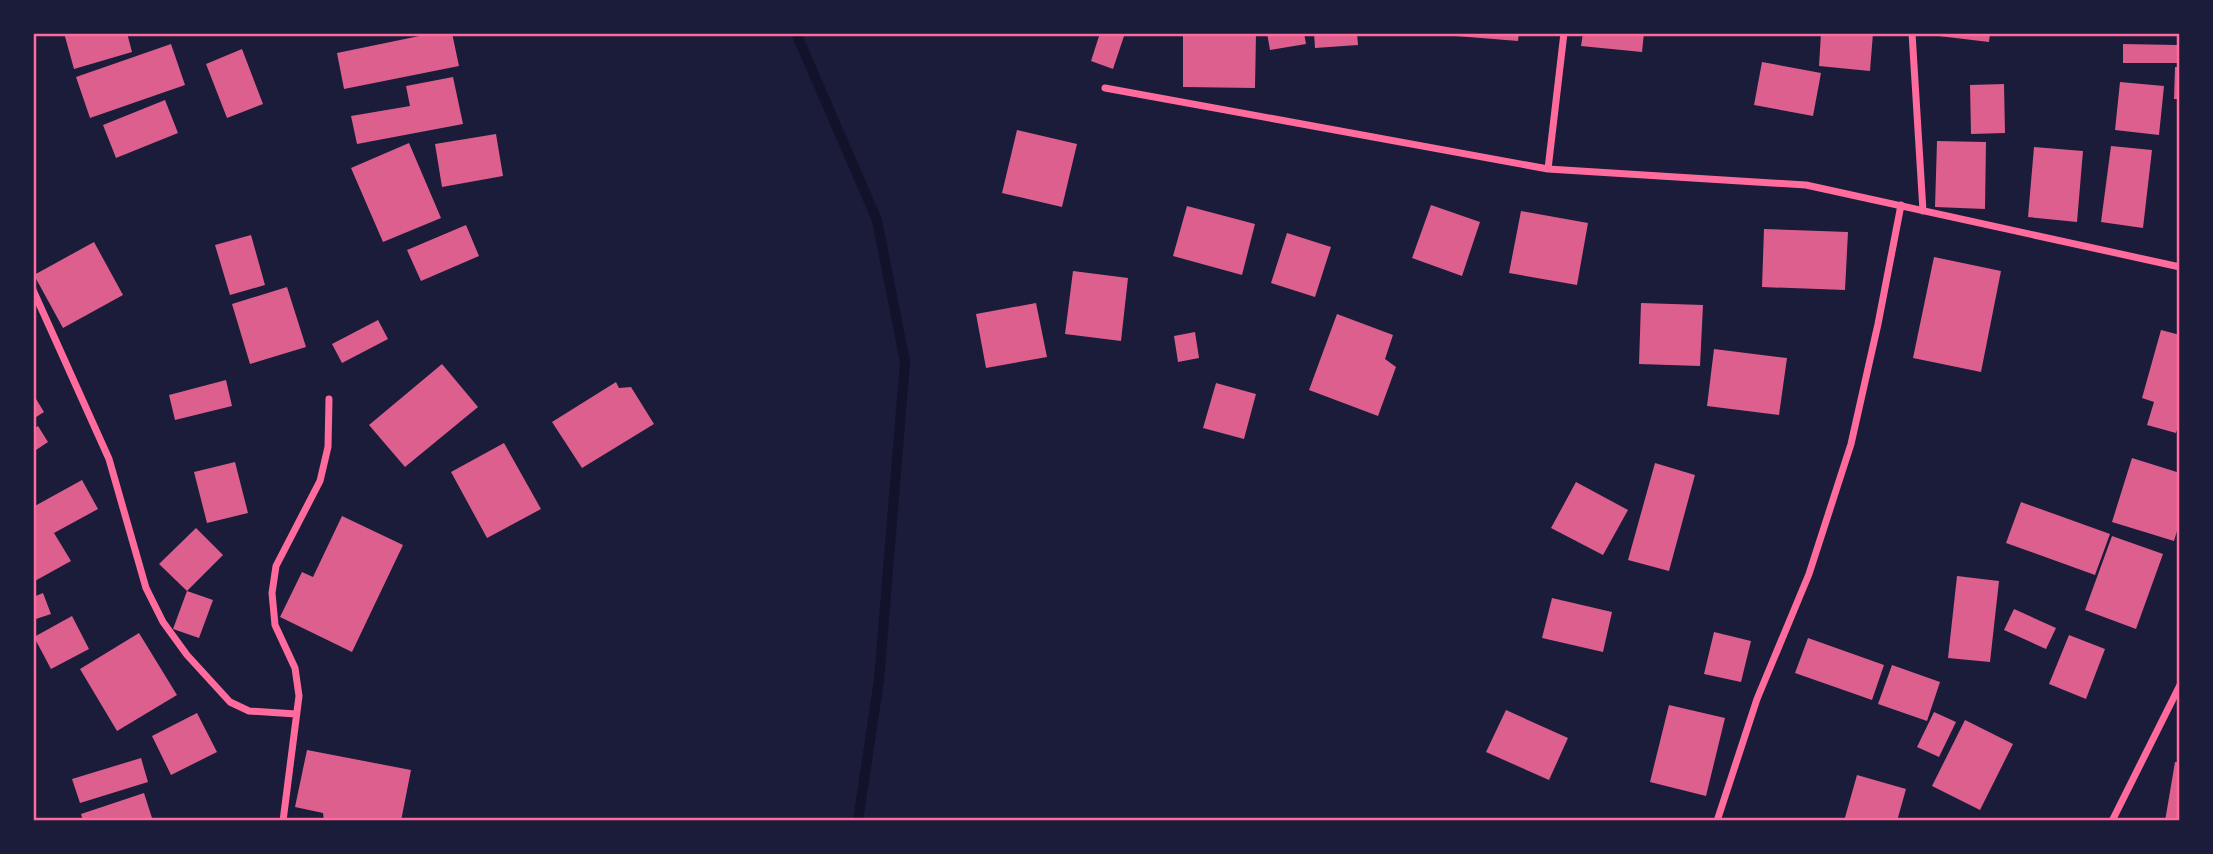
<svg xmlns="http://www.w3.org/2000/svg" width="2213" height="854" font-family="Quicksand,sans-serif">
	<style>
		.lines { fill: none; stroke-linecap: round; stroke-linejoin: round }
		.stream { stroke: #12122b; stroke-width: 10 }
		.building { fill: #dd5f8e }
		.minor { stroke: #ff6b9d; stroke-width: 7 }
		.neatline { fill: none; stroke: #ff6b9d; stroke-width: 2.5 }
	</style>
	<rect width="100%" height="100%" fill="#1b1b3a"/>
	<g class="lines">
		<path class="stream" d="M796 33 877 220 905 362 879 680 858 821"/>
	</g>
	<path class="building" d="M64 33H127L132 52 74 69Z
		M434 33H452L459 66 344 89 337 53Z
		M1100 33H1125L1113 69 1091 61Z
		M1183 33H1256L1255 88 1183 87Z
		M1267 33H1304L1306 44 1270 50Z
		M1314 33H1357L1358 45 1315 48Z
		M1443 33H1519L1518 41 1443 35Z
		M1583 33H1644L1642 52 1581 46Z
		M1821 33H1873L1870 71 1819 66Z
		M1930 33H1990L1989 42 1930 35Z
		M171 44 185 85 90 118 76 77Z
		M2123 44 2177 45V63H2123Z
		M242 49 263 104 227 118 206 64Z
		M1762 62 1821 73 1813 116 1754 105Z
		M2175 67H2180V99H2174Z
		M453 77 463 124 357 144 351 116 410 106 406 86Z
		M2120 82 2164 86 2159 135 2115 130Z
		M2004 84 2005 133 1971 134 1970 85Z
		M165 100 178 133 116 158 103 125Z
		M1017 130 1077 144 1062 207 1002 193Z
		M496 134 503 176 442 187 435 144Z
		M1937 141 1986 142 1985 209 1935 207Z
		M409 143 441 218 383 242 351 168Z
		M2111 146 2152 150 2143 228 2101 222Z
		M2034 147 2083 151 2077 222 2028 217Z
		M1431 205 1480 222 1462 276 1412 258Z
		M1187 206 1255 224 1242 275 1173 256Z
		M1521 211 1588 223 1577 285 1509 273Z
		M466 225 479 256 421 281 407 250Z
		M1764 229 1848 232 1845 290 1762 287Z
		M1287 233 1331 247 1315 297 1271 283Z
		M251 235 265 285 230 295 215 245Z
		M94 242 123 295 63 328 34 275Z
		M1934 257 2001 271 1981 372 1913 358Z
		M1073 271 1128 278 1121 341 1065 334Z
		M287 287 306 347 250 364 232 304Z
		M1036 303 1047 357 986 368 976 314Z
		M1641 303 1703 305 1700 366 1639 364Z
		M1337 314 1393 335 1385 359 1396 367 1378 416 1309 390Z
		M378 320 388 339 342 363 332 344Z
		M2161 330 2180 335V420L2176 433 2147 425 2154 402 2142 398Z
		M1195 332 1199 358 1178 362 1174 336Z
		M1714 349 1787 358 1779 415 1707 406Z
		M442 364 478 407 405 467 369 425Z
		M226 380 232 406 175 420 169 395Z
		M616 382 619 388 631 387 654 424 582 468 552 422Z
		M1216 383 1256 394 1244 439 1203 428Z
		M33 394 44 412 33 419Z
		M38 426 48 442 33 452V429Z
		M504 443 541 509 487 538 451 472Z
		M2132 458 2180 473V521L2174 541 2112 522Z
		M235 462 248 513 207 523 194 472Z
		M1655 463 1695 475 1669 571 1628 560Z
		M82 480 98 509 54 533 71 561 33 582V507Z
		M1576 482 1628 510 1603 555 1551 528Z
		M2021 502 2110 534 2095 575 2006 543Z
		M342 516 403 545 352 652 280 617 302 572 313 577Z
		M196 528 223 555 187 591 159 564Z
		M2112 536 2163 554 2136 629 2085 610Z
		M1957 576 1999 581 1990 662 1948 658Z
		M187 591 213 600 199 638 173 629Z
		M43 593 51 614 33 620V597Z
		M1552 598 1612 612 1603 652 1542 638Z
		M2014 609 2056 628 2046 649 2004 630Z
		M72 616 89 649 51 669 34 637Z
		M1714 632 1751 641 1741 682 1704 674Z
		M139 633 177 695 117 731 80 669Z
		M2069 635 2105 649 2086 699 2049 684Z
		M1808 638 1884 665 1872 700 1795 673Z
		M1892 665 1940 682 1927 721 1878 704Z
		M1669 705 1725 718 1706 796 1650 782Z
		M1506 710 1568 738 1549 780 1486 752Z
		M1934 712 1956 722 1939 757 1917 747Z
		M197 713 217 752 171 775 152 736Z
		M1965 720 2013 744 1980 810 1932 786Z
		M307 750 411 770 401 821H324L323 813 295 807Z
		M141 758 148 782 80 803 72 779Z
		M2175 762H2180V821H2165Z
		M1857 775 1906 789 1897 821H1844Z
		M144 793 153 821H83L81 814Z"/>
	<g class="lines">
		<path class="minor" d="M1912 33 1923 211
			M1105 88 1548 169 1806 185 2180 267
			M1548 169 1564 33
			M33 290 109 459 146 588 163 622 187 655 230 702 249 711 296 714
			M283 821 299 696 295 668 275 625 272 593 276 566 320 481 328 447 329 399
			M1717 821 1757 699 1809 574 1851 444 1878 324 1901 205
			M2112 821 2180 685"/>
	</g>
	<rect width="2213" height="854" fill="none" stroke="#1b1b3a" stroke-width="70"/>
	<rect x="35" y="35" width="2143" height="784" class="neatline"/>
</svg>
